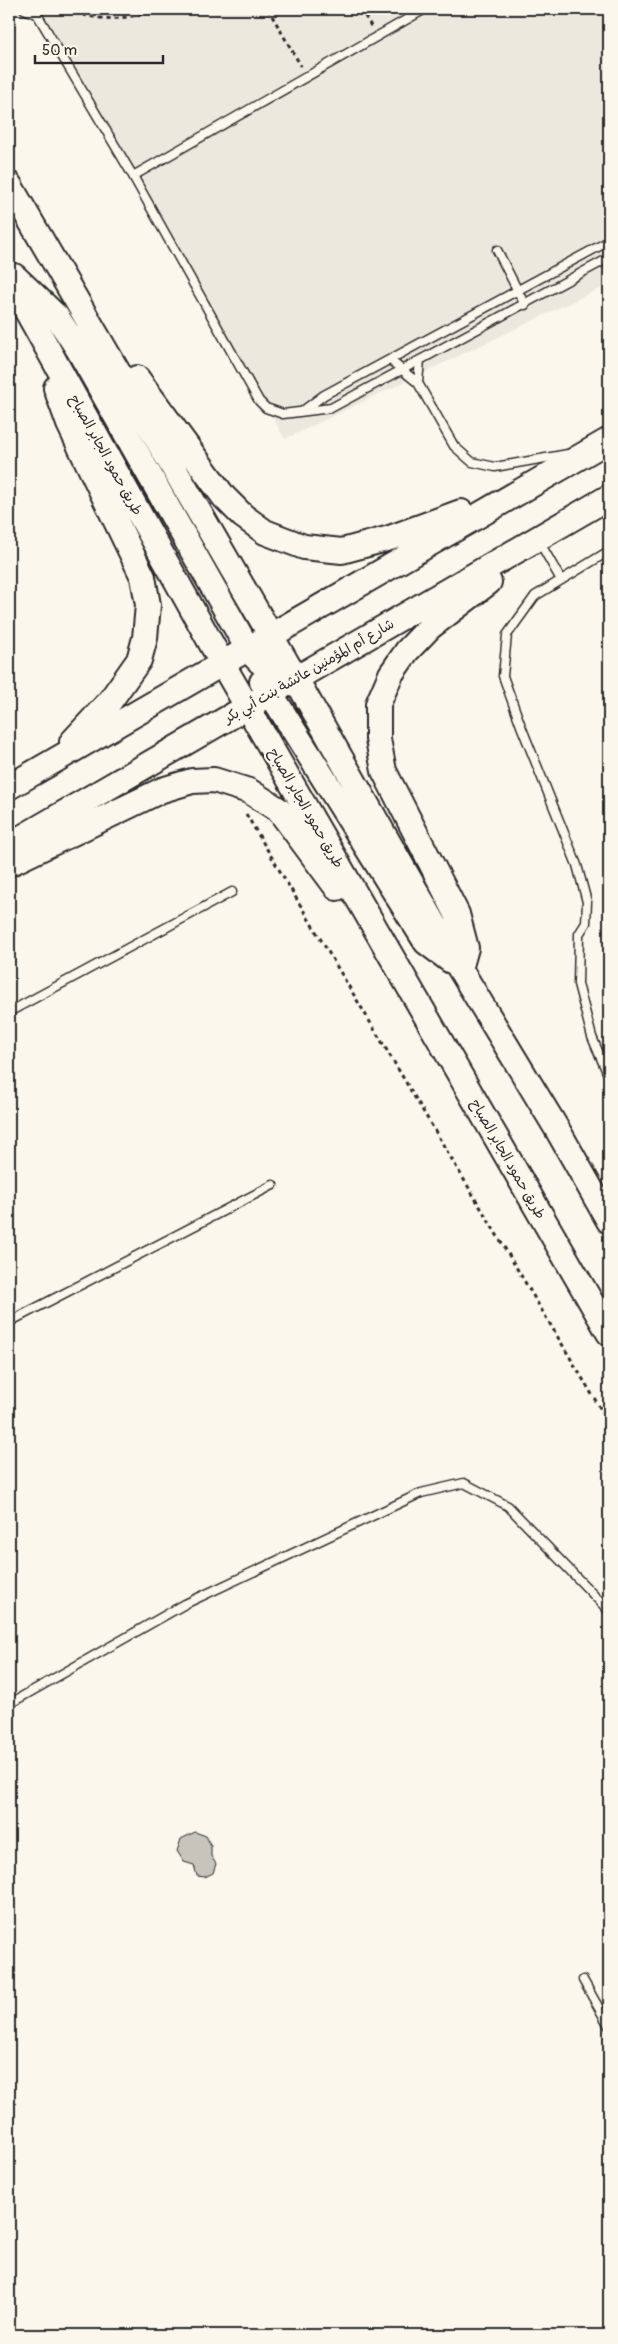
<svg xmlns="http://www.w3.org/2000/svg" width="618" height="2344" font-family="Pangolin,'Playpen Sans Arabic',sans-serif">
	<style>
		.built { fill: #ebe8de }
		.building { fill: #c7c4bc; stroke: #2b2b2b }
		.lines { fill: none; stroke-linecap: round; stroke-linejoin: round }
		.lane-casing { stroke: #2b2b2b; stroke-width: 11 }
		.primary-casing { stroke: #2b2b2b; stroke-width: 28 }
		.path { stroke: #2b2b2b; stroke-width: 3; stroke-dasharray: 4 4; stroke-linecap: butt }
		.lane { stroke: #fbf7ec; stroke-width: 8 }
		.primary { stroke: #fbf7ec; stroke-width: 24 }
		.labels { text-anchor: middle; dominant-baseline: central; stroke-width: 4; stroke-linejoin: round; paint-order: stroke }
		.street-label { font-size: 14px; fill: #2b2b2b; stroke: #fbf7ec }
	</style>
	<rect width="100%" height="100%" fill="#fbf7ec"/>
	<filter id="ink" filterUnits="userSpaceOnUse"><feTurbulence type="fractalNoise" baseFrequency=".02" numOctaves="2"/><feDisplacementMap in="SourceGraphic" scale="10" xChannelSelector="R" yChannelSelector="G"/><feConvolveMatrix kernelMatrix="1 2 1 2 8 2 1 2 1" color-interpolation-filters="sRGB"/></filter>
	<g filter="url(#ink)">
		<path class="built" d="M34 9H609V284L285 439Z"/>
		<path class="building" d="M195 1832 206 1836 211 1846V1856L216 1864 213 1873 205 1877 197 1876 194 1865 184 1862 177 1851 181 1839Z"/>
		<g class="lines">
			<defs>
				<path id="lane" d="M24 9 37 14
					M37 9V14L133 176 259 401 266 408 283 414 331 408 609 258
					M133 176 425 9
					M497 250 525 305
					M390 360 418 383 454 446 472 462 495 467 568 454
					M418 383 420 360
					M304 410 324 395 609 241
					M539 541 561 580
					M609 551 535 596 507 635 503 676 521 726 577 865 587 902 586 923 579 934 578 984 592 1037 609 1077
					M9 1012 232 892
					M9 1322 273 1185
					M9 1704 185 1604 421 1493 464 1483 508 1506 609 1611
					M583 1980 609 2026"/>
				<path id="primary" d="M9 184 296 679 460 969 557 1129 609 1221
					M14 276 57 317 78 349 248 649C263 667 272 673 296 679
					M9 279 222 663 609 1333
					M137 378 224 497 243 516 265 532 304 547 342 551 390 538 461 512
					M56 388 69 424 143 577 148 605 145 638 139 660 110 701 72 742
					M262 682 271 694 426 942 451 961
					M9 787 609 440
					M9 845 609 497
					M9 864 162 790 192 781 214 780 249 791 279 810 337 888
					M460 969 466 948 457 914 384 771 378 739V704L391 674 407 651 430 627 489 582"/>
			</defs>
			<use href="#lane" class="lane-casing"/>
			<use href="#primary" class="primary-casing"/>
			<path class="path" d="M68 9C93 22 128 21 153 9
				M177 9 179 13 187 9
				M268 9 301 66
				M361 9 372 28
				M246 814 609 1423"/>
			<use href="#lane" class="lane"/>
			<use href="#primary" class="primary"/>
		</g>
	</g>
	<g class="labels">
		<g class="street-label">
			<text transform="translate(106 455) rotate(61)">طريق حمود الجابر الصباح</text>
			<text transform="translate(309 671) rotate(-30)">شارع أم المؤمنين عائشة بنت أبي بكر</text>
			<text transform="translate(306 808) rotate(60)">طريق حمود الجابر الصباح</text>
			<text transform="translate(508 1159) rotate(60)">طريق حمود الجابر الصباح</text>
		</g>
	</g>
	<rect width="618" height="2344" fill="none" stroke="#fbf7ec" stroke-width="30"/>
	<rect x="15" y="15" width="588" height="2314" fill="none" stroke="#2b2b2b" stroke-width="2" filter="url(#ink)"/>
	<path d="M35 55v8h128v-8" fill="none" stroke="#2b2b2b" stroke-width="2.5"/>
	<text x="42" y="55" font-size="15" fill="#2b2b2b" stroke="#fbf7ec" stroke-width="4" paint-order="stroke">50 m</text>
</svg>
